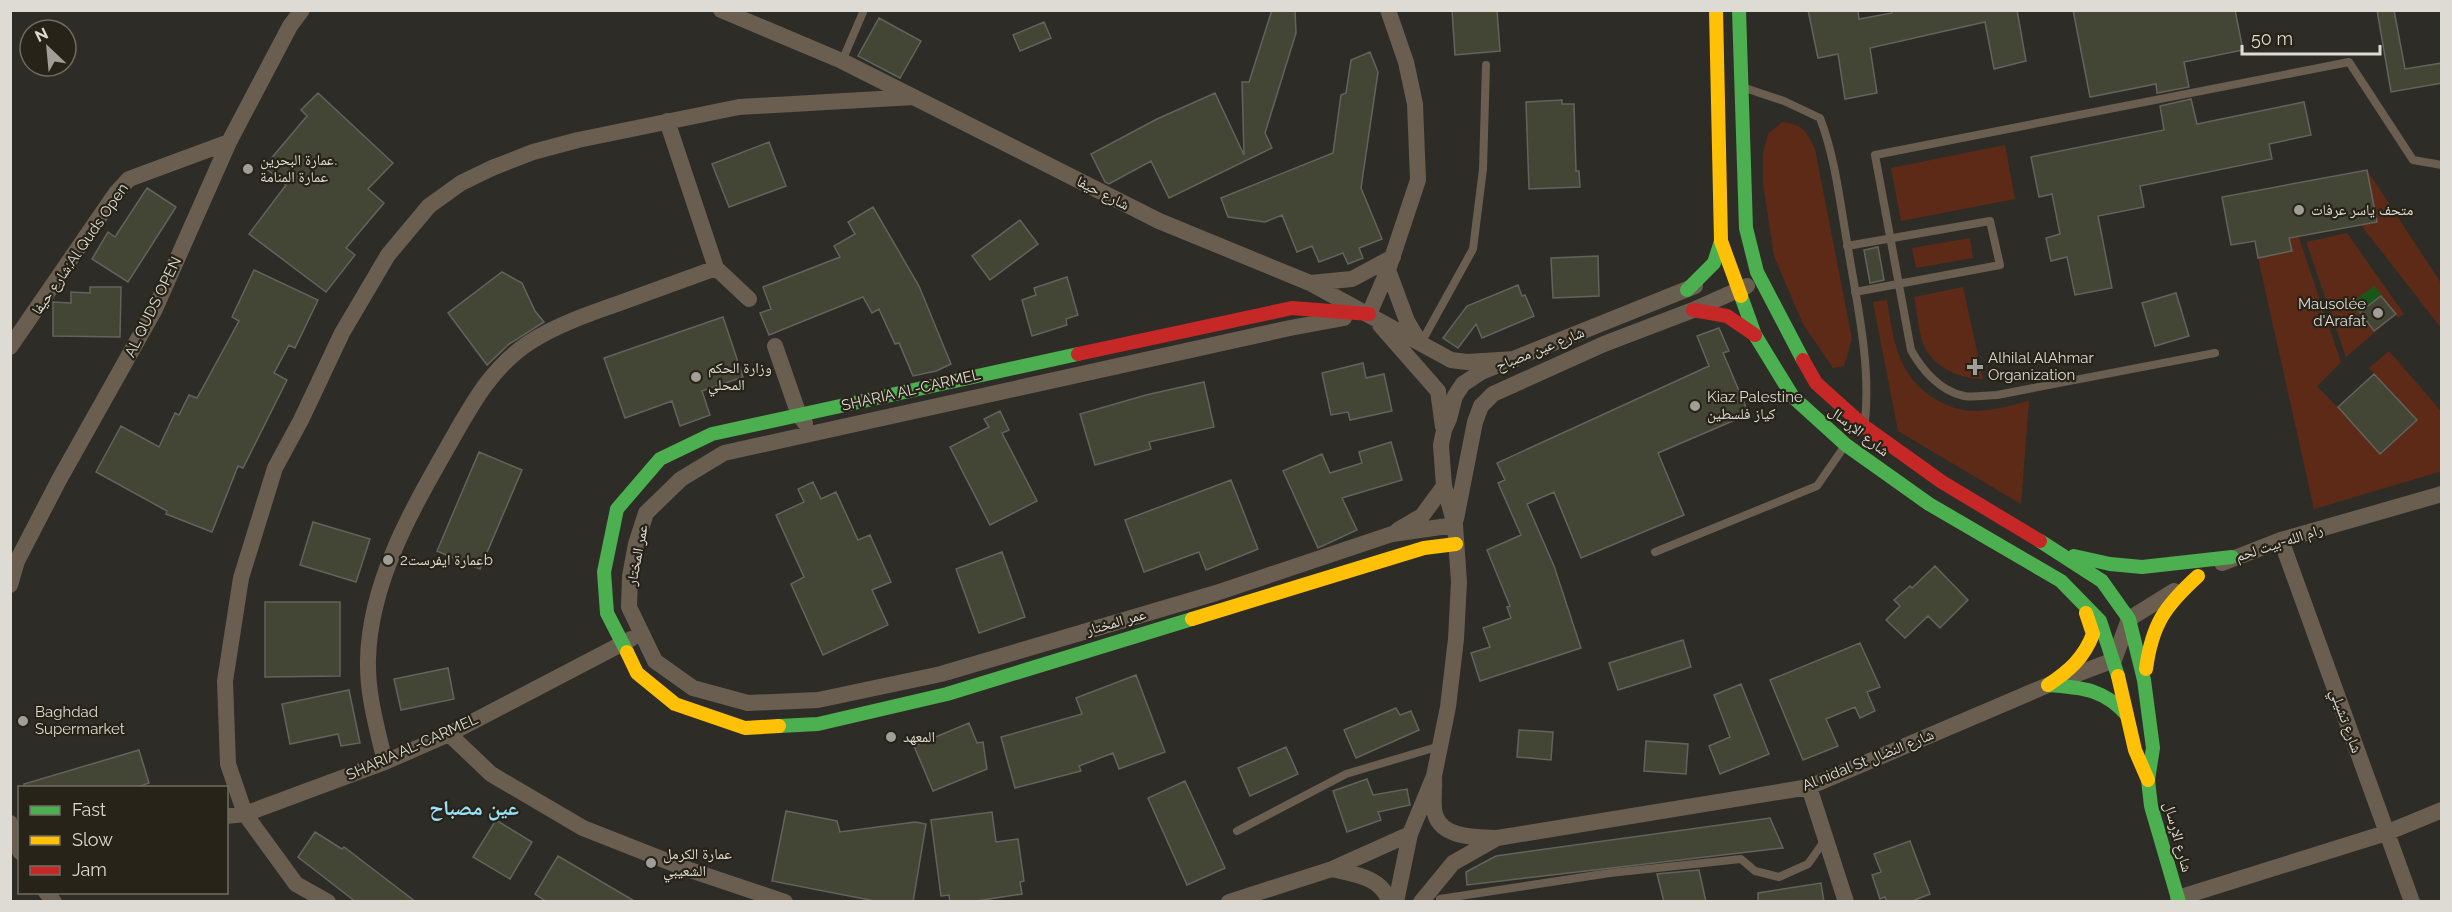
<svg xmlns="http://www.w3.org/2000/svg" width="2452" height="912" font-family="Raleway,'Noto Naskh Arabic',sans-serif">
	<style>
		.green { fill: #5e2a18 }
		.water { fill: #195718 }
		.building { fill: #444635; stroke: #63635e; stroke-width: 1.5 }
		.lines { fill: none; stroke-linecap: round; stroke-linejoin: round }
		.lane { stroke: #6a5e51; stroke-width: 8 }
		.street { stroke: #6a5e51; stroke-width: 16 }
		.fast { stroke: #4caf50; stroke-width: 14 }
		.slow { stroke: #ffc107; stroke-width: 14 }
		.jam { stroke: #c62828; stroke-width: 14 }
		.poi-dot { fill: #a09e96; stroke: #272318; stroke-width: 2 }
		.labels { text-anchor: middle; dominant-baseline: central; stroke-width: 4.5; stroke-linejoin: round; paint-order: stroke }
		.poi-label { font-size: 15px; fill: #dddbd3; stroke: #272318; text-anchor: start }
		.street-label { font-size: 15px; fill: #dddbd3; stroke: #272318 }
		.district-label { font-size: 21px; font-weight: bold; fill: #98e1fa; stroke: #272318 }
	</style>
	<rect width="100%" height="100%" fill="#2e2c26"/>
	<path class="green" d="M1782 122C1803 125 1806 130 1815 149L1852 339 1844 366 1833 368 1803 324 1774 256 1763 183V153L1768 134Z
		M2005 145 2015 199 1901 221 1891 168Z
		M2367 170 2441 283V328L2361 225 2377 222Z
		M2347 233 2404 314 2398 318 2395 315 2346 357 2306 242Z
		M2298 235 2341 362 2317 386 2381 453 2416 420 2369 368 2389 351 2441 411 2442 470 2439 472 2314 509 2258 258 2292 251 2289 237Z
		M1970 238 1973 258 1916 268 1912 248Z
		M1963 287 1983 379C1959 379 1932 367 1923 343 1918 329 1917 311 1914 297Z
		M1887 300C1893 339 1898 377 1935 399 1947 406 1960 411 1974 411 1992 411 2012 405 2029 401L2021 504 1898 431 1873 302Z"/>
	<path class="water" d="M2374 286 2383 297 2380 296 2360 312V315L2351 303Z"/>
	<path class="building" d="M1272 10H1295L1296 33 1265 133 1272 148 1169 198 1151 161 1109 184 1105 182 1091 154 1157 119 1215 93 1244 155 1242 82H1249Z
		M1452 10H1497L1500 51 1455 55Z
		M1808 10H1858L1859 19 1892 13 1891 10H2017L2026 61 1994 69 1985 22 1870 48 1877 93 1845 99 1838 54 1818 58Z
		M2073 10H2235L2243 50 2184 62 2189 87 2157 93 2156 84 2090 97Z
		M2377 10H2394L2405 69 2442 63V83L2391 92Z
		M879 18 921 41 900 78 858 56Z
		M1044 22 1051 38 1020 51 1013 35Z
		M1370 52 1378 72 1361 188 1382 239 1359 248 1363 258 1348 264 1343 253 1319 262 1312 246 1297 252 1282 215 1265 222 1228 217 1221 198 1333 153 1341 95 1346 93 1351 60Z
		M318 93 393 163 368 189 384 203 346 248 355 255 326 292 249 234 286 185 264 167 307 116 301 110Z
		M2191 99 2197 124 2304 102 2311 135 2269 144 2272 159 2140 186 2144 207 2098 216 2112 288 2075 295 2067 257 2051 261 2046 238 2060 234 2052 194 2039 197 2031 157 2164 130 2160 106Z
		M1562 100V104H1574L1576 171H1579L1580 187 1529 189 1526 102Z
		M769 142 786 186 729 207 712 164Z
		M2367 170 2377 222 2289 238 2292 251 2258 258 2255 241 2231 245 2222 197Z
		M147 188 176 207 128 282 92 259 108 232 115 237Z
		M873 207 919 286 951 364 936 371 913 376 899 343 895 344 879 309 872 313 863 297 769 335 760 313 771 309 763 287 840 257 834 246 855 234 848 222Z
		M1020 220 1038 244 990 280 972 256Z
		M1878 247 1884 280 1870 283 1864 250Z
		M1598 256 1599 296 1553 298 1551 258Z
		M254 270 318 300 295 348 289 345 274 373 287 380 243 468 238 466 212 532 166 514 167 511 96 472 121 426 159 447 175 413 179 415 189 395 197 398 239 321 232 317Z
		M502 272 522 283 535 311 544 322 509 344 487 365 448 313Z
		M1067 277 1078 315 1066 319 1067 325 1032 336 1022 300 1036 295 1034 288Z
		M1518 285 1522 296 1525 295 1534 316 1482 338 1476 324 1458 348 1443 338 1467 306Z
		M90 287H121L120 337 53 336V302L71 303V292L90 293Z
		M2176 293 2189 336 2155 346 2142 303Z
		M2381 296 2396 314 2374 331 2360 312Z
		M723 317 743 377 702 391 710 415 680 426 672 401 625 418 604 358Z
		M1719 328 1729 351 1723 353 1749 414 1658 453 1684 515 1581 558 1554 492 1527 504 1554 566 1581 648 1480 681 1471 653 1490 647 1483 628 1511 618 1507 607 1510 606 1487 550 1521 535 1498 483 1505 480 1497 463 1709 366 1697 336Z
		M1363 363 1366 378 1384 374 1392 411 1350 420 1348 412 1331 415 1322 373Z
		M2374 374 2417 420 2380 454 2338 407Z
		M1204 382 1214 427 1149 442 1151 449 1095 465 1080 414 1146 395Z
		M1000 411 1009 430 1002 433 1037 501 990 525 950 447 989 427 984 419Z
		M1391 442 1402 480 1342 498 1357 530 1318 548 1283 471 1322 454 1330 473 1362 463 1359 452Z
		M479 452 522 470 480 569 437 551Z
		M1231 480 1258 549 1206 570 1199 552 1144 572 1125 520Z
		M813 482 821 499 836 492 858 540 870 535 891 582 872 590 888 625 823 655 791 584 804 577 776 515 804 502 798 489Z
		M313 522 370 539 356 582 300 565Z
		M1002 552 1025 617 979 633 956 569Z
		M1935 566 1968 600 1940 628 1928 616 1905 638 1886 620 1900 606 1894 600 1910 586 1912 588Z
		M265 602H340V676L265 677Z
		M1683 640 1691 667 1618 690 1609 663Z
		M1860 643 1880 687 1867 692 1875 711 1860 718 1855 707 1826 719 1838 746 1803 760 1770 680Z
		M448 668 454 699 401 710 394 679Z
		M1136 675 1165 752 1119 769 1113 753 1079 766 1081 771 1015 788 1001 737 1082 714 1076 698Z
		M1741 684 1769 754 1720 774 1709 746 1730 737 1714 695Z
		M349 690 360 743 341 746 338 734 290 744 282 704Z
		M1396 708 1400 715 1411 711 1419 730 1356 758 1344 730Z
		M969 723 977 743 983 742 987 769 933 791 914 746Z
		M1519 730 1553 732 1551 760 1517 757Z
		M1646 741 1688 744 1686 774 1644 771Z
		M1286 747 1298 774 1250 796 1238 768Z
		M139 750 149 783 135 788H24V784Z
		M1367 779 1373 795 1407 789 1410 805 1378 812 1381 820 1347 832 1333 791Z
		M1185 781 1225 868 1187 885 1148 798Z
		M786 811 837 821 840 832 915 822 926 824 913 902H880L772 881Z
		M992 812 996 842 1018 839 1024 881 1020 882 1022 894 970 902H950L949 895 941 896 931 820Z
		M1770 818 1783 848 1467 885 1466 872 1496 856Z
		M496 820 532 842 510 879 473 857Z
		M315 832 342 849 344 847 416 902H356L298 857Z
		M1910 841 1930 894 1910 902H1887L1885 897 1880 899 1872 875 1881 872 1874 854Z
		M558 856 636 902H547L535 894Z
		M1699 870 1706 902H1664L1657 874Z
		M1821 883 1824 902H1758V893Z"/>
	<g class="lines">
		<path class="lane" d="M842 61 864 10
			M1742 87 1784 101 1820 118C1836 160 1840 204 1848 248 1857 304 1871 364 1865 421
			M1847 246 1990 221 2000 265 1855 292
			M1421 343 1473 249 1483 169 1486 65
			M2215 353 1997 395C1987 395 1973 398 1964 396 1940 391 1922 370 1911 350L1875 155 2349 62 2413 160 2442 165
			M1655 552 1817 486 1844 447
			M1237 831 1346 774 1440 746
			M1440 899 1610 873 1741 859 1755 871 1779 877 1808 864 1825 840"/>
		<path class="street" d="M721 10 842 61 1159 221 1310 283 1451 360 1467 362 1515 359
			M667 121 716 268 749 299
			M1388 270 1407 321 1420 343
			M1310 283 1352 279 1393 257
			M1369 314 1388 270 1418 180 1415 104 1406 62 1388 10
			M1344 318 1290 328 724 453 681 479 646 513 636 544 630 576 629 607 655 661 693 688 748 703 818 700 941 674 1216 593 1392 534 1455 525
			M1380 325 1438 391 1443 427
			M775 346 799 415 805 423
			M10 347 116 193 129 179 229 142
			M1456 519 1475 422 1481 406 1493 394 1604 344 1693 310 1747 286
			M1398 530 1422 516 1444 486
			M2281 540 2412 902
			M2222 563 2281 540 2442 494
			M10 585 17 561 59 480 155 309 229 142 290 26 302 10
			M449 734 491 774 583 828 687 869 785 902
			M385 762C377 728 367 694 368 659 370 583 410 513 447 448 470 408 489 369 530 342 557 325 588 314 617 304 650 292 683 280 716 268
			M1434 776C1435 788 1432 803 1435 814 1442 839 1478 837 1497 838L1809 787 2048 685 2114 660 2129 619 2174 591
			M1809 787 1846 902
			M226 816 245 814 385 762 449 734 631 639
			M10 823 20 852
			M1332 869C1353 874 1383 877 1389 902
			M46 892 54 902
			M2178 898 2386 833 2442 810
			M328 902 296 884 245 814 228 764 225 681 241 578 275 468 301 420 342 333 388 255 429 206 461 183 492 168 533 152 578 140 739 107 914 97
			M1229 902 1332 869 1410 834
			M1396 902 1410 834 1434 776 1448 707 1456 639 1459 582 1455 525 1444 486 1441 445 1444 430 1449 419 1455 396 1463 384 1481 372 1695 286
			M1421 902 1453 863 1497 838"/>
		<path class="fast" d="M1739 10 1746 228 1757 272 1803 360
			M1687 290 1714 263 1721 241
			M1741 296 1755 335 1793 397 1846 445 1929 504 2061 581 2100 621 2118 676
			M2040 541 2102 581 2129 619 2144 680 2153 748 2148 780 2151 806 2179 902
			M2074 556 2110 564 2142 567 2232 557
			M627 652 607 613 604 572 617 509 660 459 712 434 1078 354
			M2048 685C2082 688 2103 688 2127 715
			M779 726 818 724 947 694 1192 619"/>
		<path class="slow" d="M1716 10 1721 241 1741 296
			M1192 619 1424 548 1456 544
			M627 652 637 673 675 704 745 728 779 726
			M2146 669C2152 624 2165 606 2198 576
			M2118 676 2135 750 2148 780
			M2048 685C2069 671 2084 658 2093 634L2086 613"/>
		<path class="jam" d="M1693 310 1727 316 1755 335
			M1078 354 1292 308 1369 314
			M1803 360 1816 383 1865 427 1942 482 2040 541"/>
	</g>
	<g class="poi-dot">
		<circle cx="248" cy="169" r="6"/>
		<circle cx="2299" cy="210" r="6"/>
		<circle cx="2378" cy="313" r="6"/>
		<path d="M1972 358h6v6h6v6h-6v6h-6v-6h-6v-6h6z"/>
		<circle cx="696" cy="377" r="6"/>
		<circle cx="1695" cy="406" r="6"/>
		<circle cx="388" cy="560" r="6"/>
		<circle cx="23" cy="721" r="6"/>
		<circle cx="891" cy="737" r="6"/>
		<circle cx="651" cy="863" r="6"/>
	</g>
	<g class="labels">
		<g class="poi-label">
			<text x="260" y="160">عمارة البحرين.<tspan x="260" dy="17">عمارة المنامة</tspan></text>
			<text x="2311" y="210">متحف ياسر عرفات</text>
			<text x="2366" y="304" text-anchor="end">Mausolée<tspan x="2366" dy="17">d'Arafat</tspan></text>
			<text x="1988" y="358">Alhilal AlAhmar<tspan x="1988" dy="17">Organization</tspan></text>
			<text x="708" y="368">وزارة الحكم<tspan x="708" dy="17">المحلي</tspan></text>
			<text x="1707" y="397">Kiaz Palestine<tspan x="1707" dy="17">كياز فلسطين</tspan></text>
			<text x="400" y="560">عمارة ايفرست2b</text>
			<text x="35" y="712">Baghdad<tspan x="35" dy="17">Supermarket</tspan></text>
			<text x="903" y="737">المعهد</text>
			<text x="663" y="854">عمارة الكرمل<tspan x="663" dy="17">الشعيبي</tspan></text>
		</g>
		<g class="street-label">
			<text transform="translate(1103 193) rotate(27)">شارع حيفا</text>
			<text transform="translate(80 249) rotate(-55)">شارع حيفا;Al Quds Open</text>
			<text transform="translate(153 307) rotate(-64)">AL QUDS OPEN</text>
			<text transform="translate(1540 349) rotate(-22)">شارع عين مصباح</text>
			<text transform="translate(911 390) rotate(-13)">SHARIA AL-CARMEL</text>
			<text transform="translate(1859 431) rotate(38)">شارع الإرسال</text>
			<text transform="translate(2279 543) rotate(-18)">رام الله-بيت لحم</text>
			<text transform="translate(637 555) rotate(-79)">عمر المختار</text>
			<text transform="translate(1116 622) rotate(-16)">عمر المختار</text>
			<text transform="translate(2346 721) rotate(70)">شارع تشيلي</text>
			<text transform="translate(412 747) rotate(-24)">SHARIA AL-CARMEL</text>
			<text transform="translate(1868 760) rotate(-22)">Al nidal St شارع النضال</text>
			<text transform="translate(2178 837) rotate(75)">شارع الإرسال</text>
		</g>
		<g class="district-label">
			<text x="474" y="807">عين مصباح</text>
		</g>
	</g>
	<rect width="2452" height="912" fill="none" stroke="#dddbd3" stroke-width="24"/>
	<rect x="18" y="786" width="210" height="108" fill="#272318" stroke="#706d63" stroke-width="1.5"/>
	<rect x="30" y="806" width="30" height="9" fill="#4caf50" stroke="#706d63" stroke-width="1.5"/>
	<text x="72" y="816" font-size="18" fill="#dddbd3">Fast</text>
	<rect x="30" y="836" width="30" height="9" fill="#ffc107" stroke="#706d63" stroke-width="1.5"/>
	<text x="72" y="846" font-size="18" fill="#dddbd3">Slow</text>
	<rect x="30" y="866" width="30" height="9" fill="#c62828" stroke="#706d63" stroke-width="1.5"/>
	<text x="72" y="876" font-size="18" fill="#dddbd3">Jam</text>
	<g transform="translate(48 48) rotate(334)"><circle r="28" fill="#272318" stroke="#706d63" stroke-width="1.5"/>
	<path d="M0-4.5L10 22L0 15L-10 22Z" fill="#a09e96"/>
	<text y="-9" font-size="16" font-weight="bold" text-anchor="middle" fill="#dddbd3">N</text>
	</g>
	<path d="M2242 45v9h138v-9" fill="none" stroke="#dddbd3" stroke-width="3"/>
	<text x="2251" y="45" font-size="18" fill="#dddbd3" stroke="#272318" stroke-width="4.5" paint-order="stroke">50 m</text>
</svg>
